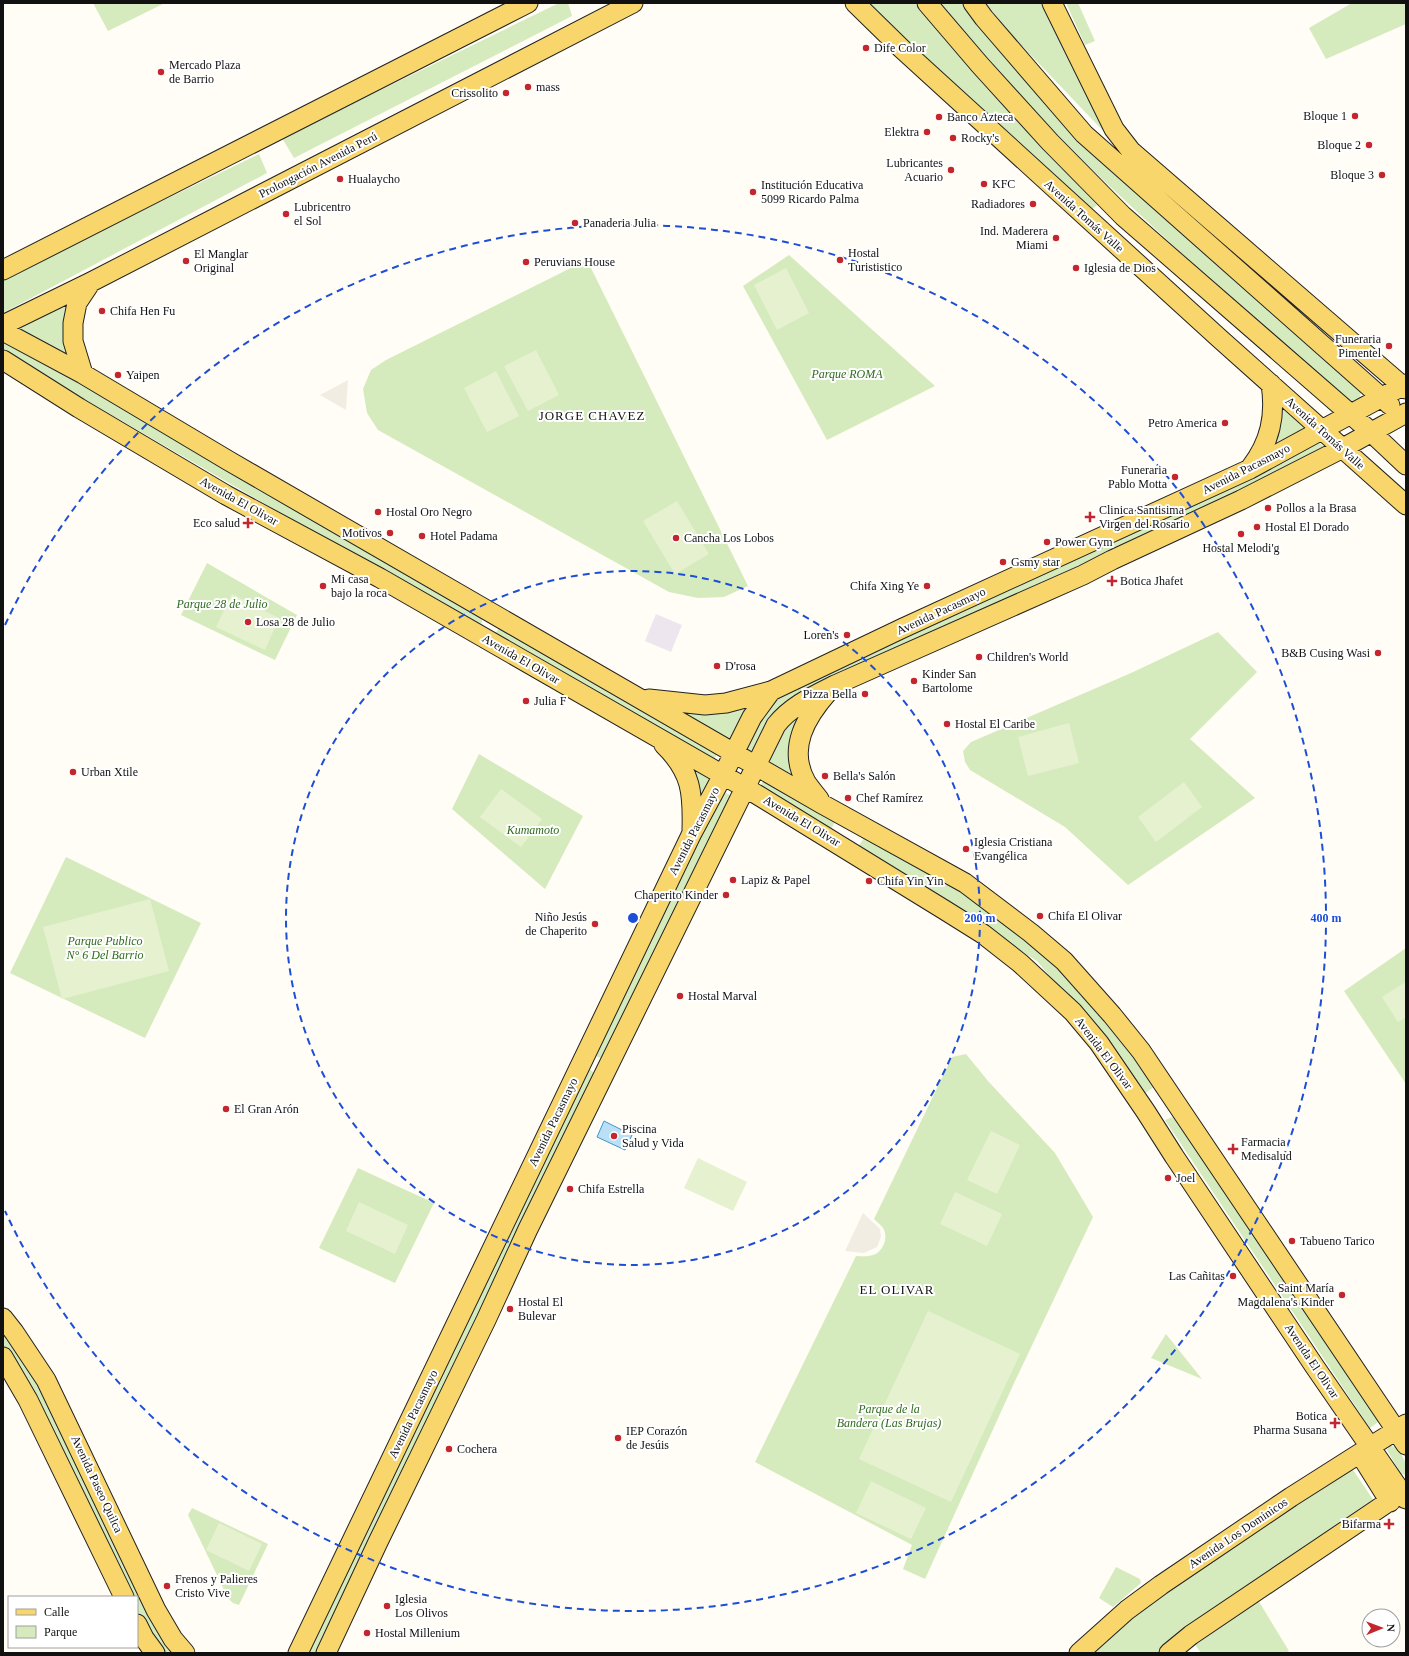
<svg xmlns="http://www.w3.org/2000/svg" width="1409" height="1656" font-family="Georgia,serif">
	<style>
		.industrial { fill: #eee6ef }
		.green { fill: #d5ebbd }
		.pitch { fill: #e6f2cf }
		.plaza { fill: #f1ede2 }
		.water { fill: #b9e0f7; stroke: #3f96cf }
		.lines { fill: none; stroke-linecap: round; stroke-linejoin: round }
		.major-casing { stroke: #222; stroke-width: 21 }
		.major { stroke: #f9d66b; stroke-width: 19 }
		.ring { fill: none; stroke: #1d4ed8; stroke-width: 2; stroke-dasharray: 7 5 }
		.poi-dot { fill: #c4262e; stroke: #fff; stroke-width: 1.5 }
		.labels { text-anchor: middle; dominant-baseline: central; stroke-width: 4; stroke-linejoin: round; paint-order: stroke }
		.poi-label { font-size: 12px; fill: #111; stroke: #fff; text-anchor: start }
		.street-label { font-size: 12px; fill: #111; stroke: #fff }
		.park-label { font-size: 12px; font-style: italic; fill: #2f6b1f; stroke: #fff }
		.neighbourhood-label { font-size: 13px; letter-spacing: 1px; fill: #111; stroke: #fff }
		.centre { fill: #1d4ed8; stroke: #fff; stroke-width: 2 }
		.ring-label { font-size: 12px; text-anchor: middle; font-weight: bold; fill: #1d4ed8; stroke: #fff; stroke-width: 4; stroke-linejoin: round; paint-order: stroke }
	</style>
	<rect width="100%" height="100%" fill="#fffdf5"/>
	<path class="industrial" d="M656 614 682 625 671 652 645 641Z"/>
	<path class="green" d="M93 3H165L108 31Z
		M559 3H568L572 16 294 158 282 138Z
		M870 3H918L986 87 1097 205 1089 212 930 65Z
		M941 3H962L1065 123 1361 391 1360 398 1355 402H1349L1194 265 1058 138 980 54Z
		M986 3H1042L1108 136 1006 29Z
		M1066 3H1078L1095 41 1085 45Z
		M1352 3H1406V24L1326 59 1309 28Z
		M259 154 267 173 3 313V278Z
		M789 255 935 386 827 440 743 286Z
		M587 260 748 586 724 597 698 598 669 592 378 430 367 413 363 389 371 370 386 360Z
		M69 302C60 322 62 336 71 356L16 328Z
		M3 340 477 612 482 617V623L479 625 472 624 3 352Z
		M1281 405 1311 432 1271 453Z
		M1319 443 1328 450 783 703 753 751 742 747 780 691Z
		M207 563 297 615 275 660 181 615Z
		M500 626 718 753 713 761 494 636Z
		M1218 632 1257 672 1190 739 1255 798 1128 885 1065 827 970 770 965 762 963 751 971 742 1131 673Z
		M751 706 731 744 675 711Z
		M801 710 798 779 768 761 776 740Z
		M479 754 583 816 545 889 452 809Z
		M683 758 716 776 698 810Z
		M765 777 836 820 831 829 760 787Z
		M721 790 733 797 603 1059 591 1054Z
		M866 835 1000 916 1070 979 1157 1085 1144 1094 1092 1026 1037 961 858 847Z
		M66 857 201 923 145 1038 10 973Z
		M1406 948V1084L1344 991Z
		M966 1054 988 1081 1055 1153 1093 1217 1015 1381 925 1579 903 1569 912 1545 755 1462 856 1256C862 1256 867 1257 873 1255 883 1252 889 1237 883 1228 881 1225 877 1222 874 1219L952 1057Z
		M588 1068 597 1075 320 1653H307Z
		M1177 1115 1382 1419 1370 1428 1165 1120Z
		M358 1168 434 1203 395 1283 319 1248Z
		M3 1326 19 1346 178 1653H162L146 1631 137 1613V1597H129L13 1359 3 1347Z
		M1166 1334 1202 1379 1151 1358Z
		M1390 1446 1397 1447 1406 1463V1475L1401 1474 1387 1450Z
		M1351 1467 1374 1501 1163 1653H1093L1134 1614Z
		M192 1508 268 1544 239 1605 233 1603 228 1598 188 1515Z
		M1116 1567 1140 1579 1141 1583 1113 1607 1099 1598Z
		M1258 1600 1289 1651 1286 1653H1201L1194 1643Z"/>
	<path class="pitch" d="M786 268 809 313 777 330 754 285Z
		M536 350 559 395 528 411 504 366Z
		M496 371 519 416 487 432 464 388Z
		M677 501 709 554 675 574 643 521Z
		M232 594 279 618 265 650 216 627Z
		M1069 723 1079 763 1028 776 1018 737Z
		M1184 782 1202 807 1156 842 1138 817Z
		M501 789 542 819 521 847 480 817Z
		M150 899 169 971 62 999 43 927Z
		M1406 982V1017L1398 1022 1382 997Z
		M991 1131 1020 1145 997 1194 967 1180Z
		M698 1158 747 1182 733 1211 684 1188Z
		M955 1192 1002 1214 987 1246 940 1224Z
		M359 1202 408 1225 395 1254 346 1231Z
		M928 1311 1020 1354 951 1502 859 1459Z
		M871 1481 926 1508 911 1539 856 1513Z
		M219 1523 262 1544 249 1571 206 1550Z"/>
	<path class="plaza" d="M348 380 346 410 320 395Z
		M863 1213 880 1229 881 1237 877 1247 864 1253 845 1251Z"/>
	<path class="water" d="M604 1121 632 1135 625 1150 597 1137Z"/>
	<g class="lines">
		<defs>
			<path id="major" d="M855 3 901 48 1219 338 1406 505
				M927 3 980 65 1050 142 1123 216 1371 432 1406 465
				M973 3 984 18 1084 134 1390 405
				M1052 3 1114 129 1131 151 1406 389
				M3 270 528 3
				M3 325 91 282 633 3
				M3 331 83 374 229 461 822 804 965 883 1031 933 1064 961 1112 1015 1141 1051 1406 1445
				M3 360 79 408 226 495 380 578 756 794 943 909 983 934 1020 963 1073 1012 1099 1043 1146 1112 1174 1156 1315 1367 1406 1499
				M83 374 73 341V323L77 303 91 282
				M1251 467C1270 442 1276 416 1271 384
				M649 699 705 705 726 703 771 691
				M664 745C692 772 693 794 692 830
				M819 799C815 794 810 788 806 782 787 748 806 717 828 692
				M3 1318 14 1332 46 1380 156 1610 173 1639 185 1653
				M3 1357 28 1400 124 1597
				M1360 1454 1390 1502
				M137 1624 144 1638 155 1653
				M298 1653 692 833 723 775 752 717 771 691 903 628 1250 469 1406 384
				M326 1653 378 1542 486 1320 528 1229 776 725C791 706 813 696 835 685L1083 575 1112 560 1241 500 1343 448 1406 413
				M1079 1653 1127 1610 1161 1585 1291 1497 1406 1424
				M1169 1653 1191 1635 1406 1490"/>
		</defs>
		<use href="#major" class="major-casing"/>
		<use href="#major" class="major"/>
	</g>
	<g class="ring">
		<circle cx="633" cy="918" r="347"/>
		<path d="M5 625A693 693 0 1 1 5 1211"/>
	</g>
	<g class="poi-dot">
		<circle cx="866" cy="48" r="4"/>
		<circle cx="161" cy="72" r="4"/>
		<circle cx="528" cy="87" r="4"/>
		<circle cx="506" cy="93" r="4"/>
		<circle cx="1355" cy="116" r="4"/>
		<circle cx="939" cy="117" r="4"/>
		<circle cx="927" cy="132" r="4"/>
		<circle cx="953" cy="138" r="4"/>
		<circle cx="1369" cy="145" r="4"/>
		<circle cx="951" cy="170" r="4"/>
		<circle cx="1382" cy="175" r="4"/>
		<circle cx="340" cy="179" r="4"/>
		<circle cx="984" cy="184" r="4"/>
		<circle cx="753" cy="192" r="4"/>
		<circle cx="1033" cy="204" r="4"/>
		<circle cx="286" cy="214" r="4"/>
		<circle cx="575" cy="223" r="4"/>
		<circle cx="1056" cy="238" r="4"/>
		<circle cx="840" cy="260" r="4"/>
		<circle cx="186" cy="261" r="4"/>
		<circle cx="526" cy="262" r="4"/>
		<circle cx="1076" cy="268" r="4"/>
		<circle cx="102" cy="311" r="4"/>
		<circle cx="1389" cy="346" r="4"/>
		<circle cx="118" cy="375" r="4"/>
		<circle cx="1225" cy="423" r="4"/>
		<circle cx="1175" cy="477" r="4"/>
		<circle cx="1268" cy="508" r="4"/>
		<circle cx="378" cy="512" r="4"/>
		<path d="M1088 511h4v4h4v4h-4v4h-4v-4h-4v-4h4z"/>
		<path d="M246 517h4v4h4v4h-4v4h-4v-4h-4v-4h4z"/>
		<circle cx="1257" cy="527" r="4"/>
		<circle cx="390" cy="533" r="4"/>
		<circle cx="1241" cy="534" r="4"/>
		<circle cx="422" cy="536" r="4"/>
		<circle cx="676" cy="538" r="4"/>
		<circle cx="1047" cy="542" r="4"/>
		<circle cx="1003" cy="562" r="4"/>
		<path d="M1110 575h4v4h4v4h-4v4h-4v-4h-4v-4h4z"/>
		<circle cx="323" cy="586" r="4"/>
		<circle cx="927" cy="586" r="4"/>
		<circle cx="248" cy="622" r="4"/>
		<circle cx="847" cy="635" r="4"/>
		<circle cx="1378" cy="653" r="4"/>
		<circle cx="979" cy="657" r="4"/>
		<circle cx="717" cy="666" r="4"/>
		<circle cx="914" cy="681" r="4"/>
		<circle cx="865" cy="694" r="4"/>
		<circle cx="526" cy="701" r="4"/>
		<circle cx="947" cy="724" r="4"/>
		<circle cx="73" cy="772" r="4"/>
		<circle cx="825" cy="776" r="4"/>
		<circle cx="848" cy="798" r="4"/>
		<circle cx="966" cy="849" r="4"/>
		<circle cx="733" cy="880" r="4"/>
		<circle cx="869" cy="881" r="4"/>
		<circle cx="726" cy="895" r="4"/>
		<circle cx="1040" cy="916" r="4"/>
		<circle cx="595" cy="924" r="4"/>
		<circle cx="680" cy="996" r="4"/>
		<circle cx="226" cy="1109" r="4"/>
		<circle cx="614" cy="1136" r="4"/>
		<path d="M1231 1143h4v4h4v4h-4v4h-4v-4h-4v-4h4z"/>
		<circle cx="1168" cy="1178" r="4"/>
		<circle cx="570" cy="1189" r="4"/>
		<circle cx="1292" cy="1241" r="4"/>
		<circle cx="1233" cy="1276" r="4"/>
		<circle cx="1342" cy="1295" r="4"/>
		<circle cx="510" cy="1309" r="4"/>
		<path d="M1333 1417h4v4h4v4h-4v4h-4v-4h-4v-4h4z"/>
		<circle cx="618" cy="1438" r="4"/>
		<circle cx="449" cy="1449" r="4"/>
		<path d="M1387 1518h4v4h4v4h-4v4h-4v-4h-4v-4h4z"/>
		<circle cx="167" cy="1586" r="4"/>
		<circle cx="387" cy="1606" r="4"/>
		<circle cx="367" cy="1633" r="4"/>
	</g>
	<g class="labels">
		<g class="poi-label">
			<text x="874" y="48">Dife Color</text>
			<text x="169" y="65">Mercado Plaza<tspan x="169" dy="14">de Barrio</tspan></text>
			<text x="536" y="87">mass</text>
			<text x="498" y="93" text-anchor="end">Crissolito</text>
			<text x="1347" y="116" text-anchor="end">Bloque 1</text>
			<text x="947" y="117">Banco Azteca</text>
			<text x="919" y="132" text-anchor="end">Elektra</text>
			<text x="961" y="138">Rocky's</text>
			<text x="1361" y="145" text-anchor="end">Bloque 2</text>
			<text x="943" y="163" text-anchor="end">Lubricantes<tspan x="943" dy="14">Acuario</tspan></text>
			<text x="1374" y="175" text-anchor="end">Bloque 3</text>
			<text x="348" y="179">Hualaycho</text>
			<text x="992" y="184">KFC</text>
			<text x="761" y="185">Institución Educativa<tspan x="761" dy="14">5099 Ricardo Palma</tspan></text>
			<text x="1025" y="204" text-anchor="end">Radiadores</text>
			<text x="294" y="207">Lubricentro<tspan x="294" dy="14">el Sol</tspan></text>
			<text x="583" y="223">Panaderia Julia</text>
			<text x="1048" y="231" text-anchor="end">Ind. Maderera<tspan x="1048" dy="14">Miami</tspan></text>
			<text x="848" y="253">Hostal<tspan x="848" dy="14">Turististico</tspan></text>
			<text x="194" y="254">El Manglar<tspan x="194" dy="14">Original</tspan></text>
			<text x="534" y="262">Peruvians House</text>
			<text x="1084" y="268">Iglesia de Dios</text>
			<text x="110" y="311">Chifa Hen Fu</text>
			<text x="1381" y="339" text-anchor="end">Funeraria<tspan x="1381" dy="14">Pimentel</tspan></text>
			<text x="126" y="375">Yaipen</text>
			<text x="1217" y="423" text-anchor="end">Petro America</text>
			<text x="1167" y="470" text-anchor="end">Funeraria<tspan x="1167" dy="14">Pablo Motta</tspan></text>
			<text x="1276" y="508">Pollos a la Brasa</text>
			<text x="1099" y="510">Clinica Santisima<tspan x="1099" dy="14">Virgen del Rosario</tspan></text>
			<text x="386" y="512">Hostal Oro Negro</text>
			<text x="240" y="523" text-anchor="end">Eco salud</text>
			<text x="1265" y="527">Hostal El Dorado</text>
			<text x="382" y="533" text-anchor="end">Motivos</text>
			<text x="430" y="536">Hotel Padama</text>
			<text x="684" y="538">Cancha Los Lobos</text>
			<text x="1055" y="542">Power Gym</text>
			<text x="1241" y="548" text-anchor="middle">Hostal Melodi'g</text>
			<text x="1011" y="562">Gsmy star</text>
			<text x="331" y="579">Mi casa<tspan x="331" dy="14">bajo la roca</tspan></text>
			<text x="1120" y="581">Botica Jhafet</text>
			<text x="919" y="586" text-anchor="end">Chifa Xing Ye</text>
			<text x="256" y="622">Losa 28 de Julio</text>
			<text x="839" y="635" text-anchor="end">Loren's</text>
			<text x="1370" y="653" text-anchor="end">B&amp;B Cusing Wasi</text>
			<text x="987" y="657">Children's World</text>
			<text x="725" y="666">D'rosa</text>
			<text x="922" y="674">Kinder San<tspan x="922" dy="14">Bartolome</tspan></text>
			<text x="857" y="694" text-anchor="end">Pizza Bella</text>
			<text x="534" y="701">Julia F</text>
			<text x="955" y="724">Hostal El Caribe</text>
			<text x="81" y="772">Urban Xtile</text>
			<text x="833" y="776">Bella's Salón</text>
			<text x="856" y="798">Chef Ramírez</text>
			<text x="974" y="842">Iglesia Cristiana<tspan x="974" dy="14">Evangélica</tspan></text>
			<text x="741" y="880">Lapiz &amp; Papel</text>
			<text x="877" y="881">Chifa Yin Yin</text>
			<text x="718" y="895" text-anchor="end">Chaperito Kinder</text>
			<text x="1048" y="916">Chifa El Olivar</text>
			<text x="587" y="917" text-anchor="end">Niño Jesús<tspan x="587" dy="14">de Chaperito</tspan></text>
			<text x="688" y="996">Hostal Marval</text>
			<text x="234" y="1109">El Gran Arón</text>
			<text x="622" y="1129">Piscina<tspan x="622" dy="14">Salud y Vida</tspan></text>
			<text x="1241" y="1142">Farmacia<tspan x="1241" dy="14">Medisalud</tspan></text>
			<text x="1176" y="1178">Joel</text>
			<text x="578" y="1189">Chifa Estrella</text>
			<text x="1300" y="1241">Tabueno Tarico</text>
			<text x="1225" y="1276" text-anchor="end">Las Cañitas</text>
			<text x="1334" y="1288" text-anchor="end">Saint María<tspan x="1334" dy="14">Magdalena's Kinder</tspan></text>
			<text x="518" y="1302">Hostal El<tspan x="518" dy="14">Bulevar</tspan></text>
			<text x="1327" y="1416" text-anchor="end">Botica<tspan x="1327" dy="14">Pharma Susana</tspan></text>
			<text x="626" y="1431">IEP Corazón<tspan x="626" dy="14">de Jesúis</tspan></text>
			<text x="457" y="1449">Cochera</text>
			<text x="1381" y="1524" text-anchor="end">Bifarma</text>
			<text x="175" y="1579">Frenos y Palieres<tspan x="175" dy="14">Cristo Vive</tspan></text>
			<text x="395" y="1599">Iglesia<tspan x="395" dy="14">Los Olivos</tspan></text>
			<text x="375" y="1633">Hostal Millenium</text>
		</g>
		<g class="street-label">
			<text transform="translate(318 165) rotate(-27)">Prolongación Avenida Perú</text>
			<text transform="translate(1084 216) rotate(42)">Avenida Tomás Valle</text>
			<text transform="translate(1325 433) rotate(42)">Avenida Tomás Valle</text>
			<text transform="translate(1246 469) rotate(-27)">Avenida Pacasmayo</text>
			<text transform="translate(239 501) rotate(29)">Avenida El Olivar</text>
			<text transform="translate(941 611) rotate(-25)">Avenida Pacasmayo</text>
			<text transform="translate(521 659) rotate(30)">Avenida El Olivar</text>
			<text transform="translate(802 821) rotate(31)">Avenida El Olivar</text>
			<text transform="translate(694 831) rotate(-63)">Avenida Pacasmayo</text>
			<text transform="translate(1104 1053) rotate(53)">Avenida El Olivar</text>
			<text transform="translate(553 1122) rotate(-64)">Avenida Pacasmayo</text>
			<text transform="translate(1312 1361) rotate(56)">Avenida El Olivar</text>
			<text transform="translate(413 1414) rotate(-64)">Avenida Pacasmayo</text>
			<text transform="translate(97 1484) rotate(65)">Avenida Paseo Quilca</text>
			<text transform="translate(1238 1533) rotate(-34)">Avenida Los Dominicos</text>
		</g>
		<g class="park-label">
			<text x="847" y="374">Parque ROMA</text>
			<text x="222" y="604">Parque 28 de Julio</text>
			<text x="533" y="830">Kumamoto</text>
			<text x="105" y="941">Parque Publico<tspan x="105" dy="14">N° 6 Del Barrio</tspan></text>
			<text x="889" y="1409">Parque de la<tspan x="889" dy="14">Bandera (Las Brujas)</tspan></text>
		</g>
		<g class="neighbourhood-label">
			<text x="592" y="415">JORGE CHAVEZ</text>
			<text x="897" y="1289">EL OLIVAR</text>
		</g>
	</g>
	<circle cx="633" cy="918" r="6" class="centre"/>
	<g class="ring-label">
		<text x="980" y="922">200 m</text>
		<text x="1326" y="922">400 m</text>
	</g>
	<rect width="1409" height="1656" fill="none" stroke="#111111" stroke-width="8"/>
	<rect x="8" y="1596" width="130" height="52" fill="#ffffff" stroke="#a0a0a0"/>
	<rect x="16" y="1609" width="20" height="6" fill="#f9d66b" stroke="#a0a0a0"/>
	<text x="44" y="1616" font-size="12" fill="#111111">Calle</text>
	<rect x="16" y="1626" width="20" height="12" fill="#d5ebbd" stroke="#a0a0a0"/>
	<text x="44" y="1636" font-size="12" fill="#111111">Parque</text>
	<g transform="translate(1381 1628) rotate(89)"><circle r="19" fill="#ffffff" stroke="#a0a0a0"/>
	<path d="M0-3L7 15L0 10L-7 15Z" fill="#c4262e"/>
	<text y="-6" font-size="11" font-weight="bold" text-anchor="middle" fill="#111111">N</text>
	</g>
</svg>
